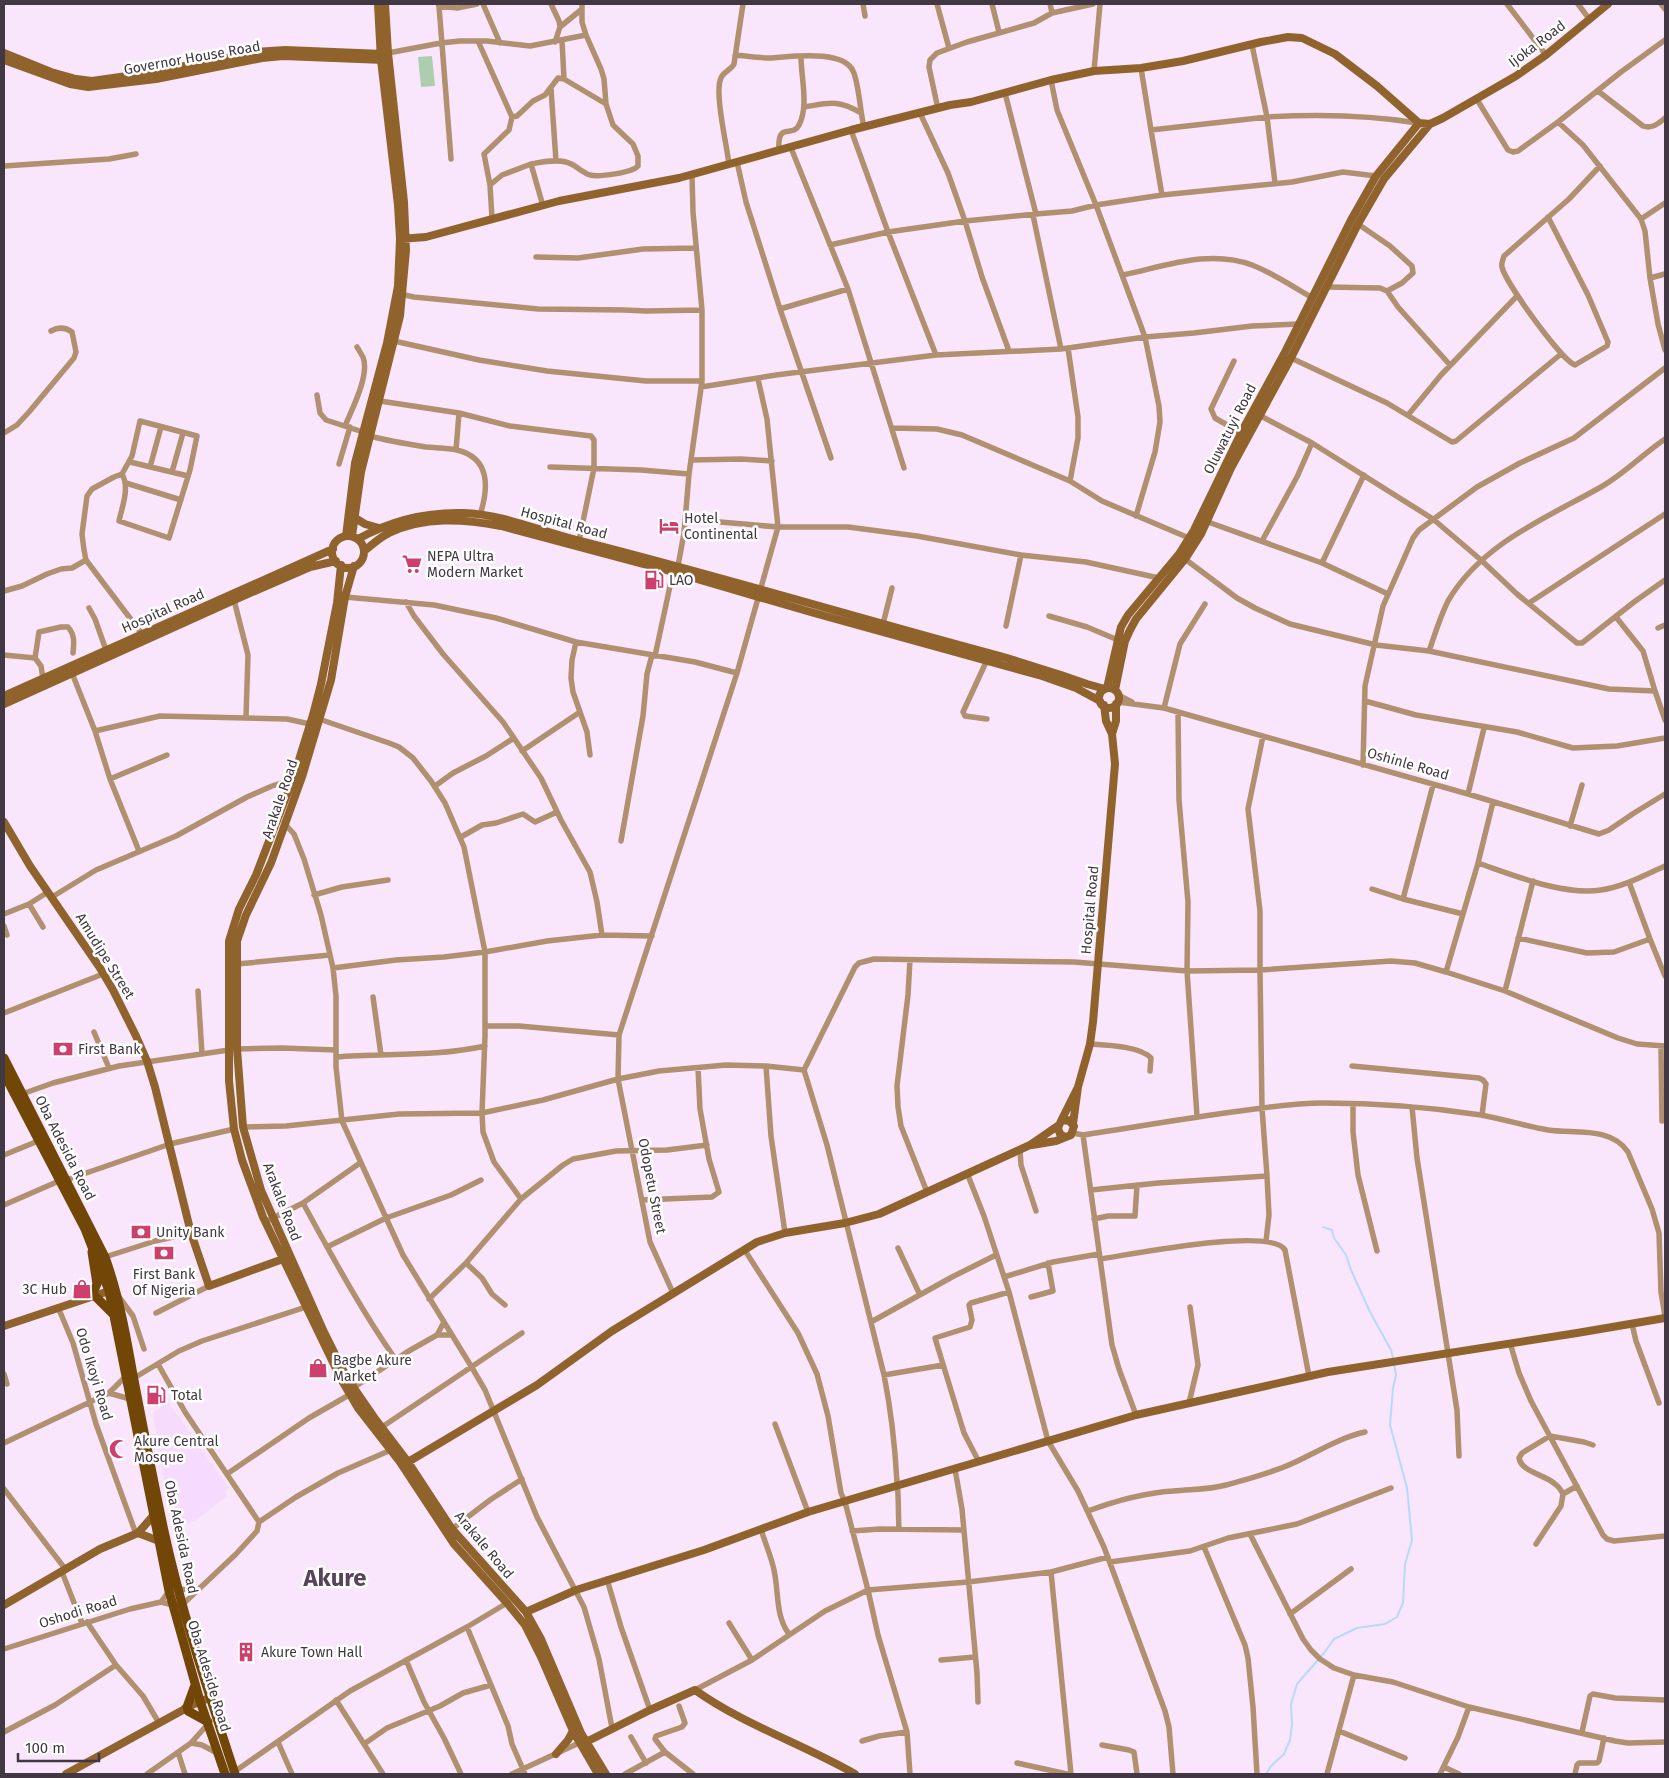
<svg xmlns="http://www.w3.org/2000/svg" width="1669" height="1778" font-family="'Fira Sans',sans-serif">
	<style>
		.built { fill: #f7dbfe }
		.green { fill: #acceaf }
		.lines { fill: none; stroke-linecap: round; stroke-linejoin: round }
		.stream { stroke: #b8d8fc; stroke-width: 2 }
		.street { stroke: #b0906e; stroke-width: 5.5 }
		.secondary { stroke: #91632c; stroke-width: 8 }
		.primary { stroke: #724606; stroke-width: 9 }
		.labels { text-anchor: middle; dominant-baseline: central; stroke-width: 5; stroke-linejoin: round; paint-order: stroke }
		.street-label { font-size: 14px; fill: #413843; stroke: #fff }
		.poi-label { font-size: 14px; fill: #413843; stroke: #fff; text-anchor: start }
		.town-label { font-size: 24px; font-weight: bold; fill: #57445c; stroke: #fff }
	</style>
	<rect width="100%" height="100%" fill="#f9e6fd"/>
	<path class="built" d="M168 1402 229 1488 225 1491 227 1496 195 1521 172 1530 153 1413Z"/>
	<path class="green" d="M432 56 435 86 421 87 418 57Z"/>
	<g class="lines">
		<path class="stream" d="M1323 1227 1332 1230 1334 1238 1346 1255 1351 1270 1370 1312 1391 1350 1393 1358
			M1266 1774 1271 1766 1284 1754 1290 1740 1292 1724 1291 1704 1297 1684 1324 1653 1334 1639 1357 1628 1385 1624 1397 1617 1403 1603 1405 1564 1412 1540 1407 1488 1390 1425 1393 1388 1396 1375 1394 1363"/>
		<path class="street" d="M438 4 439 6 457 8 477 4
			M483 4 500 43
			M551 4 559 21 560 27
			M582 4V22L586 35
			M863 4 865 16
			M937 4 949 48
			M992 4 999 32
			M1050 4 1052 13
			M1507 4 1546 55
			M1578 4 1590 20
			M1661 4 1665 9
			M439 6 451 159
			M562 40 564 79
			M478 41 512 117 509 130 484 154 490 185 492 218
			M555 42 560 27 582 9
			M388 53 441 43 460 41H487L530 46 586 35 601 69 604 79 606 104 613 125 633 144 638 156V166C632 173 599 177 590 175 581 172 575 164 566 162 555 159 542 162 531 164
			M735 55C747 56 758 58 770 58 790 57 843 49 853 71 859 83 860 112 864 127
			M1141 68 1151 130
			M1094 71 1100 4
			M1051 80 1057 110 1096 205 1162 195 1292 182 1343 172 1376 176
			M551 89 556 161
			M1598 91 1643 126C1652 129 1658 124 1665 118
			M1476 98 1508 150 1513 152 1518 151 1558 122 1583 145 1641 219 1645 231 1650 278 1658 324 1665 350
			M804 107C829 103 838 99 861 113
			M938 109 929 67 930 60 937 53 967 42 1034 23 1052 13 1093 4
			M920 113 948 173 965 221 982 277 1009 351
			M512 117 517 116 533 101 545 95 558 78 564 79 606 104
			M1558 122 1621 72 1665 40
			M791 148 848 289 904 468
			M779 151C777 120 792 139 799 125 809 106 801 78 801 56
			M737 162 746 202 780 309
			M729 164C727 146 714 92 721 78 723 72 731 70 734 64L743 4
			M4 166 109 159 136 154
			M1275 183 1267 117C1318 114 1368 115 1418 123
			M490 185 502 175 531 164 543 206
			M1162 195 1151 130 1267 117 1252 45
			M1036 214 1072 211 1096 205 1145 337 1159 406 1160 422 1155 452 1136 516
			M1033 215 1061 349
			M1548 217 1588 295 1608 342 1607 346 1575 365C1562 361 1505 282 1502 267 1501 263 1503 260 1504 256L1569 199 1600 166
			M1641 219 1665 203
			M1358 224 1390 246 1412 266 1413 273 1402 283 1387 291
			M830 245 888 232 851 130
			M536 257 578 258 643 249 696 248
			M1123 275C1166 266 1209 249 1252 265 1273 273 1293 287 1313 298
			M1650 278 1665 274
			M1327 287 1380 288 1387 291 1398 307 1450 365
			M400 294 414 297 538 309 624 310 646 311 702 310
			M394 341 479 360 547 371 646 381H702
			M1068 348 1078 417V438L1070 481
			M936 355 888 232 965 221 1036 214 1005 93
			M1291 358 1387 403 1452 442 1456 441 1561 354
			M1234 361 1211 409 1215 418 1241 433
			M758 379 767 419 778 527H848L917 536 1021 555 1086 562 1159 578
			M701 387 776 375 936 355 1061 349 1145 337 1194 333 1252 326 1298 324
			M317 395 320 413 326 420 363 432
			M380 401 459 413 510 426 591 436 594 440V468L579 541
			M1259 415 1312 443 1433 519 1481 560 1517 594 1577 643H1582L1634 602 1665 580
			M1408 415 1441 375 1517 296
			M345 426C352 409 370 375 363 357 361 354 359 350 357 347
			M892 428 937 429 962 435 1070 481 1102 501 1189 538
			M4 433 17 425 29 412 74 358 76 352 72 332C65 327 58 327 51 331
			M370 436C388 441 407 444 426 447 436 448 447 448 457 450 490 458 489 487 480 515
			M456 450 459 413
			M831 458 780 309 848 289
			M692 460 741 459 772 461
			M130 462 188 476
			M339 464 350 427
			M150 467 161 427
			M550 467 641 470 689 474
			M172 472 183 433
			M122 474C130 488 122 507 119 521L169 538 190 470 197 436 140 421 132 456 122 474 114 477 92 489 87 496 82 534 84 550 86 560 142 634
			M126 483 181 500
			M1208 522 1322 563 1388 594
			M1262 541 1297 477 1312 443
			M1185 559 1237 598 1255 608 1290 624 1376 645 1429 651 1609 689 1655 691 1665 720
			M1322 563 1364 475
			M678 566 684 533 689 474 702 381V310L693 212 692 175
			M4 591 22 586 47 574 61 569 72 568 86 560
			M345 597 434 605 496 618 576 642 695 662 737 673
			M234 600 248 655 246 717
			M406 602 414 616 443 654 503 722 541 778 561 820 590 872 597 902 602 935
			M1529 603 1665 514
			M89 608 95 619 106 650
			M1049 616 1087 627 1118 640
			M1616 617 1643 651 1655 691
			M883 624 892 588
			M1006 626 1021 555
			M1658 628 1665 625
			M576 642 572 660 571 678 573 692 587 732 590 755
			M1429 651C1435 634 1440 617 1448 601 1481 544 1546 518 1601 487 1624 474 1643 454 1665 439
			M4 655 35 658 41 666 43 679
			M655 656 673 572
			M35 658 39 632 61 627H68C75 635 74 643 73 653
			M987 660 963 712 965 716 987 719
			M72 673 95 731 110 779 139 851
			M1118 695 1132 702
			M1365 701 1416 715 1517 732 1573 748 1617 746 1665 738
			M1118 702 1164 708 1468 794 1599 834 1609 830 1634 813 1665 794
			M1164 708 1180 644 1205 604
			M1178 712 1179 800 1188 902 1187 971 1260 970 1262 1108 1267 1176
			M319 719 389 743 399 747 413 758 431 781 445 803 464 847 485 952V1036L482 1113 483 1132 494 1162 521 1199
			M95 731 160 716 287 719 310 724
			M1263 736 1248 809 1260 911V970L1391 961 1415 963 1446 972
			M522 751 580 712
			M1363 765 1365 686 1383 606 1413 538 1419 530 1477 487 1520 463 1574 438 1665 368
			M110 779 167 755
			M1433 785 1403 899 1463 914
			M435 786 453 773 486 756 514 738
			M1468 794 1484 728
			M1493 802 1478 863 1446 972 1505 991 1618 1038 1637 1044 1665 1046
			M284 823 294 834 304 859 321 915 333 968 336 996V1067L342 1121 403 1255 471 1366 485 1390 537 1517 584 1607 599 1659 612 1728
			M1570 826 1582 785
			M461 837 482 825 496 823 523 814 535 822 557 812
			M621 841 643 716 647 674 652 655
			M1478 863C1513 875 1564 896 1601 890 1623 887 1645 875 1665 866
			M1372 889 1403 899
			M314 895 342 887 388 880
			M52 897 96 870 176 836 247 797 272 786 293 779
			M29 904 43 927
			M4 914 29 904 48 892
			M4 926 7 935
			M1518 938 1587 953 1614 952 1650 939 1629 882
			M1650 939 1665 976
			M910 960 908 995 897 1086 898 1107 901 1126 927 1192
			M237 964 330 955
			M333 968 396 960 444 957 485 952 547 941 602 935 652 936
			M198 991 202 1054
			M1505 991 1533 881
			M373 997 381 1055
			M4 1013 103 974
			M485 1026H519L619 1035
			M94 1032 109 1068
			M1090 1044C1105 1045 1140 1046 1151 1058L1150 1071
			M1661 1046 1662 1121
			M237 1049 282 1048 336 1050
			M336 1057C385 1053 436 1057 485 1046
			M766 1066 771 1136 785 1233
			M1352 1066 1479 1078 1483 1080 1486 1084 1482 1115
			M22 1094 53 1083 119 1066 229 1050
			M1353 1104V1132L1358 1175 1377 1251
			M1412 1107 1417 1158 1457 1410 1459 1456
			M243 1127 286 1126 399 1114 482 1113 543 1100 618 1079 659 1071 726 1065 766 1066 804 1070
			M1073 1133 1083 1135C1135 1127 1187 1118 1240 1111 1267 1107 1295 1103 1323 1103 1375 1103 1429 1107 1481 1115 1503 1119 1525 1126 1548 1130 1574 1134 1611 1126 1628 1152L1652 1209 1659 1233 1661 1292 1665 1316
			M1083 1135 1112 1345 1119 1369 1136 1415
			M1020 1150 1021 1165 1036 1211
			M4 1155 38 1141
			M967 1173 984 1216 1009 1292 1048 1441 1078 1491 1104 1547 1165 1711 1169 1727 1173 1774
			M66 1180 170 1144 234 1129
			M1091 1190 1158 1183 1267 1176 1269 1215 1266 1241
			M642 1200 712 1197 719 1192 709 1159 700 1109 698 1068
			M303 1203C332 1256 361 1310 396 1360
			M4 1205 59 1181
			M1094 1219 1108 1216H1135L1137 1185
			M265 1222 303 1203 360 1163
			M327 1247 386 1218 451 1195 481 1180
			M898 1248 920 1295
			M744 1249 798 1333 817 1374 828 1416 841 1493 845 1502 868 1590 968 1582 1051 1572 1108 1557
			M105 1257 155 1241 191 1233
			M1100 1259C1128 1255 1271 1226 1285 1250L1309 1376
			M466 1263 482 1278 492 1294 505 1305
			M1004 1277 1053 1262 1099 1254
			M673 1293 650 1242 618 1079 619 1035 737 673 778 527 685 519
			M119 1297 133 1316 144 1349
			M1031 1297 1053 1291 1048 1263
			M429 1299 466 1263 521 1199 563 1165 573 1159 616 1151 667 1150 707 1145
			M58 1307 73 1343 96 1424 136 1534
			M156 1313 209 1286
			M871 1322 952 1277 996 1255
			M1632 1324 1636 1341 1659 1403
			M437 1335 444 1322
			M1510 1343 1519 1373 1531 1401 1603 1535 1607 1539 1614 1541 1665 1536
			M158 1364 185 1412 259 1522
			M4 1374 7 1384
			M884 1375 943 1365
			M134 1378 179 1351 202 1341 306 1307
			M353 1388 407 1352 437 1335H452
			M109 1393 130 1399
			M1189 1403 1198 1365 1190 1307
			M775 1424 808 1512
			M382 1427 522 1333
			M4 1443 109 1393 125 1377
			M979 1462 964 1433 935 1338 970 1327 972 1320 969 1305 971 1303 1009 1292
			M955 1469 962 1509 977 1673 978 1702
			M227 1474 309 1418 349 1395
			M4 1489 66 1570
			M1563 1494 1577 1486
			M1088 1511C1115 1501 1143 1493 1173 1491 1191 1489 1208 1490 1226 1485 1248 1479 1271 1473 1291 1464 1316 1453 1338 1438 1365 1432
			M452 1529 490 1500 522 1479
			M761 1529C765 1543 771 1556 774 1570 779 1592 775 1615 789 1634
			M899 1529C898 1513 899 1498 897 1482 895 1446 891 1410 884 1375L827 1145 804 1070 855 967 859 963 874 959 935 960 1074 962 1187 971 1197 1116
			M852 1531 880 1529 964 1530
			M1250 1534 1303 1639 1311 1650 1320 1659 1334 1668 1354 1675 1393 1682 1469 1707 1615 1741 1628 1743 1665 1742
			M1536 1544 1561 1506 1563 1494C1561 1490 1558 1486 1555 1484 1546 1475 1521 1472 1519 1458L1522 1453 1550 1436 1584 1442 1593 1445
			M1204 1547 1245 1645 1248 1658 1253 1707 1257 1774
			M1110 1562 1190 1551 1228 1538 1297 1524 1391 1488
			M62 1572 82 1623
			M1051 1572 1071 1774
			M607 1579 621 1627 650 1710
			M161 1602 169 1591 177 1589 197 1590
			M1290 1614 1351 1569
			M87 1622 116 1665 143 1696 159 1723
			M729 1623 752 1660
			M467 1627 508 1726 512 1744 525 1774
			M4 1649 130 1609 161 1602 173 1605H182L236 1554 257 1531 259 1522 296 1497 338 1473 391 1450
			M406 1660 424 1702 444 1738 461 1774
			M941 1660 975 1657
			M695 1690 752 1660 825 1611 868 1590 878 1635 907 1732 910 1774
			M336 1700 383 1774
			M1339 1731 1405 1758
			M4 1732 55 1705 116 1665
			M1582 1732 1590 1696 1593 1694 1615 1698 1665 1700
			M631 1737 646 1763
			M862 1741 879 1736 907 1732
			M278 1742 292 1774
			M191 1743 202 1745 217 1753
			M364 1744 387 1728 440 1706 463 1693 491 1685
			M1102 1745 1129 1750 1134 1752 1137 1774
			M178 1752 185 1774
			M665 1752 655 1739 656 1736 682 1727 685 1723 679 1706
			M1017 1763 1067 1774
			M1444 1767 1459 1774
			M234 1772 350 1691 467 1627 507 1603
			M147 1774 191 1743 208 1724
			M512 1774 579 1743
			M625 1774 665 1752 693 1774
			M1327 1774 1354 1675
			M1440 1774 1458 1737 1469 1707
			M1575 1774 1577 1765 1579 1763H1597L1599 1761 1604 1738"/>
		<path class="secondary" d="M4 53 51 72 76 79 92 81 155 72 255 52 285 50 383 54
			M4 60 70 84 88 87 156 79 262 58 283 56 384 60
			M400 239 426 237 559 201 679 178 851 130 950 105 971 102 1051 80 1094 71 1141 68 1183 61 1261 42 1288 37 1302 38 1335 54 1377 86 1419 123 1430 124 1443 118 1516 76 1546 55 1608 4
			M355 518 365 524 379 528
			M346 536 355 463 387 343 398 286 400 239 398 205 381 60 378 4
			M352 536 361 472 400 316 406 250 404 202 388 53 385 4
			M332 552a16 16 0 1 1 32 0a16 16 0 1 1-32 0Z
			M358 539C390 521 425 512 463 513 503 514 542 532 580 541 723 577 864 620 1007 658L1061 675 1087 684 1105 689
			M364 551C372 545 380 537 389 533 424 516 464 519 501 526L673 572 814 613 1042 676 1076 688 1100 701
			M341 565 337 603 321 684 313 715 293 779 256 875 239 909 229 941V1081L234 1129 242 1160 263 1217 341 1379 358 1408 400 1462 454 1544 507 1603 525 1625 541 1657 573 1731 598 1774
			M354 566 345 597 331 680 302 777 271 863 246 915 237 941V1049L243 1127 261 1190 324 1332 347 1378 376 1420 408 1462 452 1529 526 1612 541 1639 581 1733 606 1774
			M1107 688 1118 640 1121 627 1128 615 1179 554 1194 530 1241 433 1284 354 1351 220 1376 176 1419 123
			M1099 698a10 10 0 1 1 20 0a10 10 0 1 1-20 0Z
			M1115 690 1125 641 1130 630 1136 619 1185 559 1201 534 1231 468 1291 358 1358 224 1384 179 1430 124
			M4 696 333 549
			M4 704 234 600 310 567 336 561
			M1112 734 1116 721V704
			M4 822 30 866 100 968 113 990 136 1036 147 1061 155 1087 191 1233 209 1286 283 1259
			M1061 1121 1077 1089
			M1073 1124 1078 1087 1090 1044 1093 1022 1115 764 1112 734 1106 721 1104 705
			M1032 1145 1056 1141 1071 1135 1074 1126 1068 1120 1061 1121 1058 1128 1060 1134 1065 1137
			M4 1326 109 1291
			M408 1462 537 1385 612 1331 757 1242 785 1233 845 1223 879 1214 1030 1145 1059 1125
			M138 1533 159 1541
			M4 1605 100 1549 138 1533 153 1516
			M526 1612 576 1590 704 1550 808 1512 1136 1415 1328 1372 1577 1333 1665 1318
			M586 1742 650 1710 695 1690C744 1725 803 1744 855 1774
			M556 1754 568 1740 573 1731
			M66 1774 183 1710 187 1707 209 1698"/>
		<path class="primary" d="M4 1058 105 1257C119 1296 126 1335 133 1375 143 1427 153 1479 164 1531 182 1614 209 1694 235 1774
			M4 1074 85 1229 109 1291 169 1591 200 1701 225 1774
			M92 1252 97 1284 92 1295
			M94 1295 113 1314
			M187 1707 195 1685
			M188 1711 208 1722"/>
	</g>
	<defs>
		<symbol id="hotel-bare" viewBox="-9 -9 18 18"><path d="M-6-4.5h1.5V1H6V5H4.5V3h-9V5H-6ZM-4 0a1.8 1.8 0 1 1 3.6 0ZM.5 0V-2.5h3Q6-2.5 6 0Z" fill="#cd406d" stroke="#fff" stroke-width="2.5" paint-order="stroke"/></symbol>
		<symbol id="supermarket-bare" viewBox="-9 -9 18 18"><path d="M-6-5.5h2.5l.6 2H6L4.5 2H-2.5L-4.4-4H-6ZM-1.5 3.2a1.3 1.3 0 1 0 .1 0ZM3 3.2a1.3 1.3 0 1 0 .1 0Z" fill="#cd406d" stroke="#fff" stroke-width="2.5" paint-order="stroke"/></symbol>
		<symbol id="fuel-bare" viewBox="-9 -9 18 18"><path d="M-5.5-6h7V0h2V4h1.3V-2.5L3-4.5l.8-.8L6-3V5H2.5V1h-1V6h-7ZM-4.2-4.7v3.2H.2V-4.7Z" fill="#cd406d" stroke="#fff" stroke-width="2.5" paint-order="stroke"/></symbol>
		<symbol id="bank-bare" viewBox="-9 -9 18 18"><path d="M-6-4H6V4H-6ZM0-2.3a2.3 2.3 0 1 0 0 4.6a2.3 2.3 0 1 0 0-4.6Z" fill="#cd406d" stroke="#fff" stroke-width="2.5" paint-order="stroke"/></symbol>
		<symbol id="shop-bare" viewBox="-9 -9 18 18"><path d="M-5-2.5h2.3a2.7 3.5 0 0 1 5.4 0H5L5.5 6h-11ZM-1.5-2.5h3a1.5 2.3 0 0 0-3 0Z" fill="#cd406d" stroke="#fff" stroke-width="2.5" paint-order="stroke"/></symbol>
		<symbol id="mosque-bare" viewBox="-9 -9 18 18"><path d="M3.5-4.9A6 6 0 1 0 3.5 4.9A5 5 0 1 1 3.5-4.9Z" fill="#cd406d" stroke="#fff" stroke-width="2.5" paint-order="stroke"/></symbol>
		<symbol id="building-bare" viewBox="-9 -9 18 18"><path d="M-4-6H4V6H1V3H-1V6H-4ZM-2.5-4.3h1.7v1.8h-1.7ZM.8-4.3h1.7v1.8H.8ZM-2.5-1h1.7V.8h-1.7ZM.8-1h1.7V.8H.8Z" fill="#cd406d" stroke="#fff" stroke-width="2.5" paint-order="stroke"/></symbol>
	</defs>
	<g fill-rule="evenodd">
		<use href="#hotel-bare" x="655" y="512" width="28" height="28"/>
		<use href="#supermarket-bare" x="398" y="550" width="28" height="28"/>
		<use href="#fuel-bare" x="640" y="566" width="28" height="28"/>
		<use href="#bank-bare" x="49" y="1035" width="28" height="28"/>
		<use href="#bank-bare" x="127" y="1218" width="28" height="28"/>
		<use href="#bank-bare" x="150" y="1239" width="28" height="28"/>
		<use href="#shop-bare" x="68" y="1275" width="28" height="28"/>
		<use href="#shop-bare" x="304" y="1354" width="28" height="28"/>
		<use href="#fuel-bare" x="142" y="1381" width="28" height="28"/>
		<use href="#mosque-bare" x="105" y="1435" width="28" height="28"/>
		<use href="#building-bare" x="232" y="1638" width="28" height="28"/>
	</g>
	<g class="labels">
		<g class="street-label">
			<text transform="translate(1537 44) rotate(-37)">Ijoka Road</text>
			<text transform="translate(192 58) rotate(-10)">Governor House Road</text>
			<text transform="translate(1230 429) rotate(-63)">Oluwatuyi Road</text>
			<text transform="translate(564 523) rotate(15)">Hospital Road</text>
			<text transform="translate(163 611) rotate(-24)">Hospital Road</text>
			<text transform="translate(1408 764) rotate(16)">Oshinle Road</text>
			<text transform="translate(280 799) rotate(-71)">Arakale Road</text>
			<text transform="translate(1090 910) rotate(-85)">Hospital Road</text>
			<text transform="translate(105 956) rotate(58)">Amudipe Street</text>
			<text transform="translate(65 1148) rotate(63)">Oba Adesida Road</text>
			<text transform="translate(652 1186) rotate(79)">Odopetu Street</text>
			<text transform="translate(282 1202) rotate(69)">Arakale Road</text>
			<text transform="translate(94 1374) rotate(73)">Odo Ikoyi Road</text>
			<text transform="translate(181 1537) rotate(78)">Oba Adesida Road</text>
			<text transform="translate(484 1545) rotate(50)">Arakale Road</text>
			<text transform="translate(78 1612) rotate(-17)">Oshodi Road</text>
			<text transform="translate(209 1676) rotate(73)">Oba Adeside Road</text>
		</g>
		<g class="poi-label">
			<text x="684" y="518">Hotel<tspan x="684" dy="16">Continental</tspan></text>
			<text x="427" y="556">NEPA Ultra<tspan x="427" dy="16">Modern Market</tspan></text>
			<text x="669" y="580">LAO</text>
			<text x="78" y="1049">First Bank</text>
			<text x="156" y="1232">Unity Bank</text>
			<text x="164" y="1274" text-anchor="middle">First Bank<tspan x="164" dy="16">Of Nigeria</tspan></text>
			<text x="67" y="1289" text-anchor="end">3C Hub</text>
			<text x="333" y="1360">Bagbe Akure<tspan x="333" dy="16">Market</tspan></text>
			<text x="171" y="1395">Total</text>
			<text x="134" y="1441">Akure Central<tspan x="134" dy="16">Mosque</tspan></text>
			<text x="261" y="1652">Akure Town Hall</text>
		</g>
		<g class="town-label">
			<text x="335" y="1578">Akure</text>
		</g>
	</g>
	<rect width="1669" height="1778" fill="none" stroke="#413843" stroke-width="10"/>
	<path d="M18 1753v8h81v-8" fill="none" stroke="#413843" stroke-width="2.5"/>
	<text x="25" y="1753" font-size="15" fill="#413843" stroke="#ffffff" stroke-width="4" paint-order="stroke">100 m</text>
</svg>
